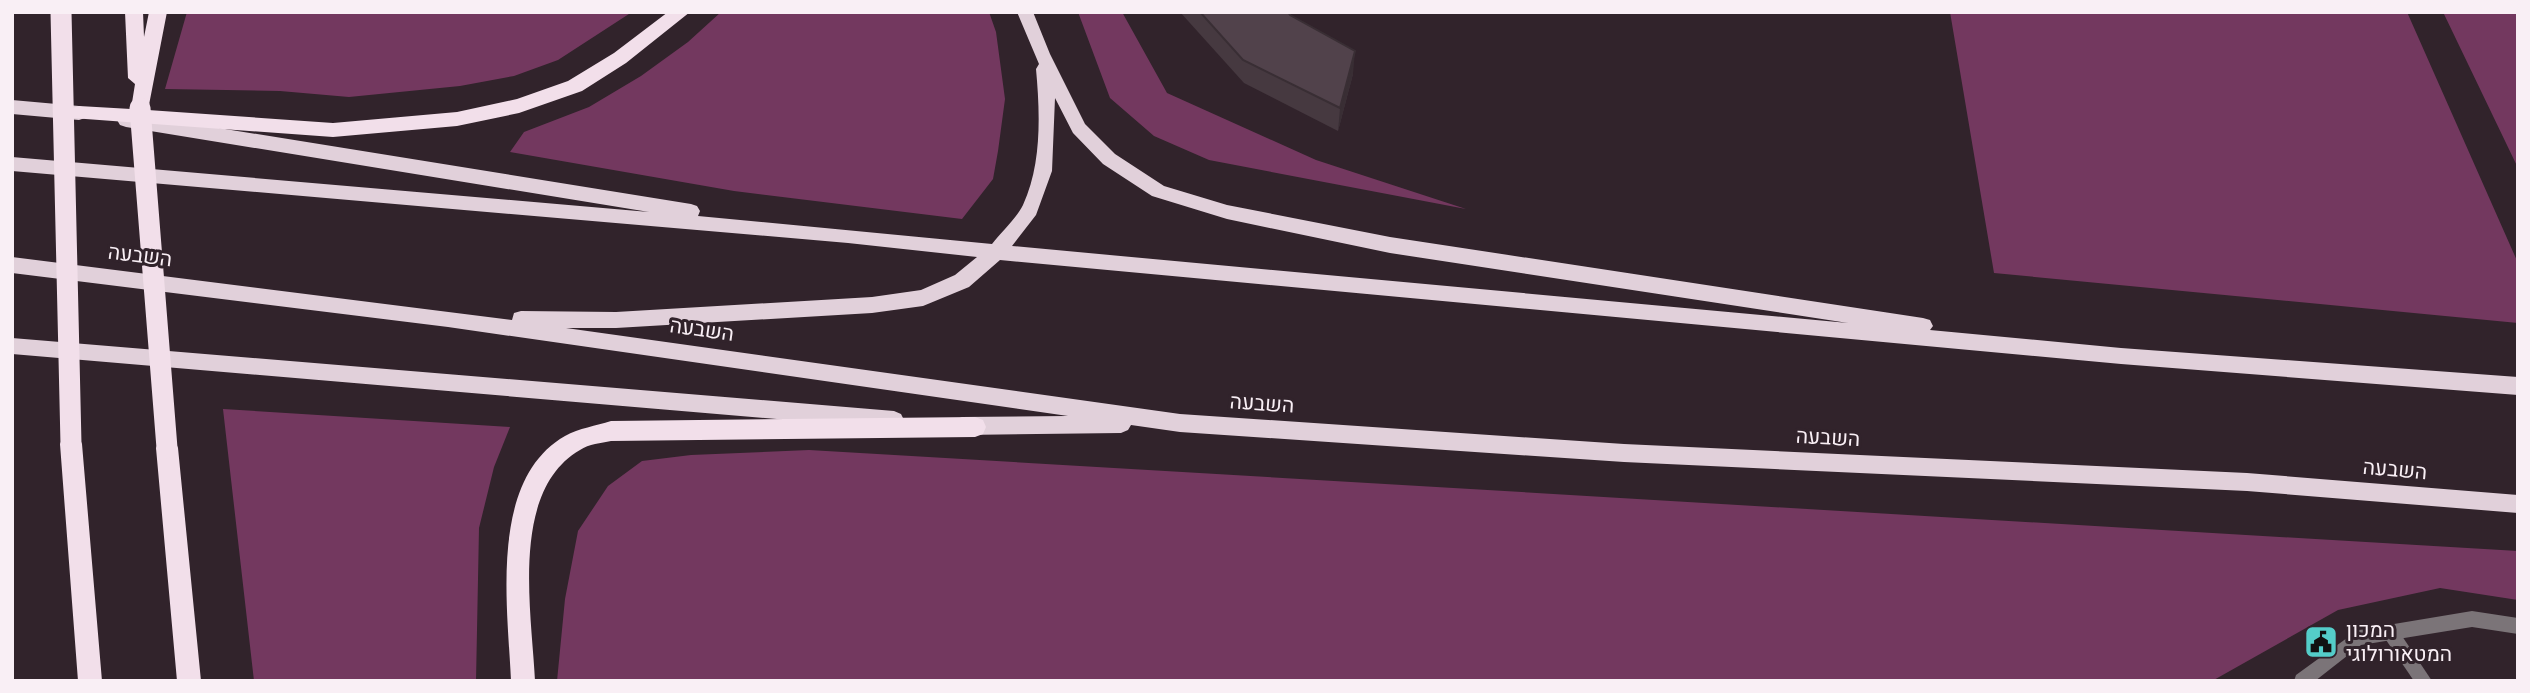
<svg xmlns="http://www.w3.org/2000/svg" width="2530" height="693" font-family="'Alegreya Sans',Heebo,sans-serif">
	<style>
		.green { fill: #73385f }
		.lines { fill: none; stroke-linecap: round; stroke-linejoin: round }
		.service { fill: #7b7478; fill-rule: evenodd }
		.minor { fill: #7b7478; fill-rule: evenodd }
		.trunk { fill: #e1d0da; fill-rule: evenodd }
		.motorway { fill: #f2dfea; fill-rule: evenodd }
		.motorway-bridge { stroke: #f2dfea; stroke-width: 21 }
		.wall { fill: #463940 }
		.shaded-wall { fill: #392e34 }
		.building { fill: #51424b; stroke: #392e34; stroke-width: 2 }
		.labels { text-anchor: middle; dominant-baseline: central; stroke-width: 6; stroke-linejoin: round; paint-order: stroke }
		.street-label { font-size: 21px; fill: #f9eff5; stroke: #31232b }
		.poi-label { font-size: 21px; fill: #f9eff5; stroke: #31232b; text-anchor: start }
	</style>
	<rect width="100%" height="100%" fill="#31232b"/>
	<path class="green" d="M187 12H632L558 60 514 76 460 86 349 97 280 91 165 89Z
		M721 12H989L996 32 1005 99 998 151 993 179 962 219 734 191 510 152 524 132 589 107 641 76 688 42Z
		M1078 12H1122L1167 93 1316 160 1466 209 1209 160 1154 136 1110 98Z
		M1950 12H2407L2518 263V323L1994 273Z
		M2443 12H2518V168Z
		M223 409 510 427 494 467 479 528 476 681H254Z
		M809 450 2518 551V600L2440 588 2338 610 2212 681H557L565 599 578 531 608 486 642 461 691 455Z"/>
	<g class="lines">
		<path class="service" d="M2390 624 2396 627 2432 681H2414L2384 637 2382 632 2384 627Z"/>
		<path class="minor" d="M2472 611 2518 618V634L2472 627 2361 645 2315 681H2294L2296 675 2358 630Z"/>
		<path class="trunk" d="M1017 12H1033L1050 54 1085 124 1115 154 1164 186 1227 205 1390 237 1923 318 1930 320 1933 326 1930 330 2121 348 2518 377V395L2121 364 1000 260 969 287 923 306 872 313 616 328H566L1180 414 1624 444 2247 473 2518 495V513L2247 491 1624 462 1180 432 1131 425 1128 430 1121 433 962 435 955 432 952 426 955 420 962 417 1068 416 448 327 12 273V257L512 320 514 313 521 311 616 312 872 297 921 290 955 275 977 257 848 243 12 171V157L649 212 126 127 120 125 117 120 120 115 126 113 691 204 697 206 700 211 698 216 992 244C1001 232 1016 219 1023 205 1042 164 1040 113 1036 69L1039 64ZM1055 98 1073 133 1103 164 1152 196 1227 219 1390 253 1848 323 1012 246 1036 215 1052 171Z
			M12 100 79 106 85 108 88 113 85 118 79 120 12 114Z
			M12 338 894 411 901 414 904 420 901 426 894 429 12 354Z"/>
		<path class="motorway" d="M125 12H143L144 37 149 12H167L148 110 333 123 457 112 517 99 568 81 614 53 668 12H690L626 63 582 91 519 113 457 126 333 137 72 118 70 113 72 108 79 106 131 109 135 84 128 78Z
			M975 417 983 420 986 427 983 434 975 437 611 441C601 443 589 444 580 450 509 491 532 613 535 681H511C508 608 488 480 565 436 579 428 596 426 611 421Z
			M71 434 79 437 82 444 102 681H78L60 444 63 437Z
			M167 438 175 441 178 448 201 681H177L156 448 159 441Z"/>
		<path class="motorway-bridge" d="M61 12 71 444
			M140 108 167 448"/>
	</g>
	<path class="wall" d="M1180 12H1288L1353 74 1338 131 1244 83Z"/>
	<path class="shaded-wall" d="M1355 51 1353 74 1338 131 1340 108Z"/>
	<path class="building" d="M1200 12H1288L1290 15 1355 51 1340 108 1243 60Z"/>
	<defs>
		<symbol id="civic-square" viewBox="-11 -11 22 22"><rect x="-9" y="-9" width="18" height="18" rx="4" fill="#54cdc9" stroke="#31232b"/><path d="M-.6-6.5H3V-4.5H.6V-3L4-1V1h2V6H-6V1h2V-1L-.6-3ZM-1.2 2.5V6h2.4V2.5Z" fill="#111"/></symbol>
	</defs>
	<g fill-rule="evenodd">
		<use href="#civic-square" x="2302" y="623" width="38" height="38"/>
	</g>
	<g class="labels">
		<g class="street-label">
			<text transform="translate(140 256) rotate(7)">השבעה</text>
			<text transform="translate(702 330) rotate(8)">השבעה</text>
			<text transform="translate(1262 404) rotate(4)">השבעה</text>
			<text transform="translate(1828 438) rotate(3)">השבעה</text>
			<text transform="translate(2395 470) rotate(5)">השבעה</text>
		</g>
		<g class="poi-label">
			<text x="2346" y="630">המכון<tspan x="2346" dy="24">המטאורולוגי</tspan></text>
		</g>
	</g>
	<rect width="2530" height="693" fill="none" stroke="#f9eff5" stroke-width="28"/>
</svg>
